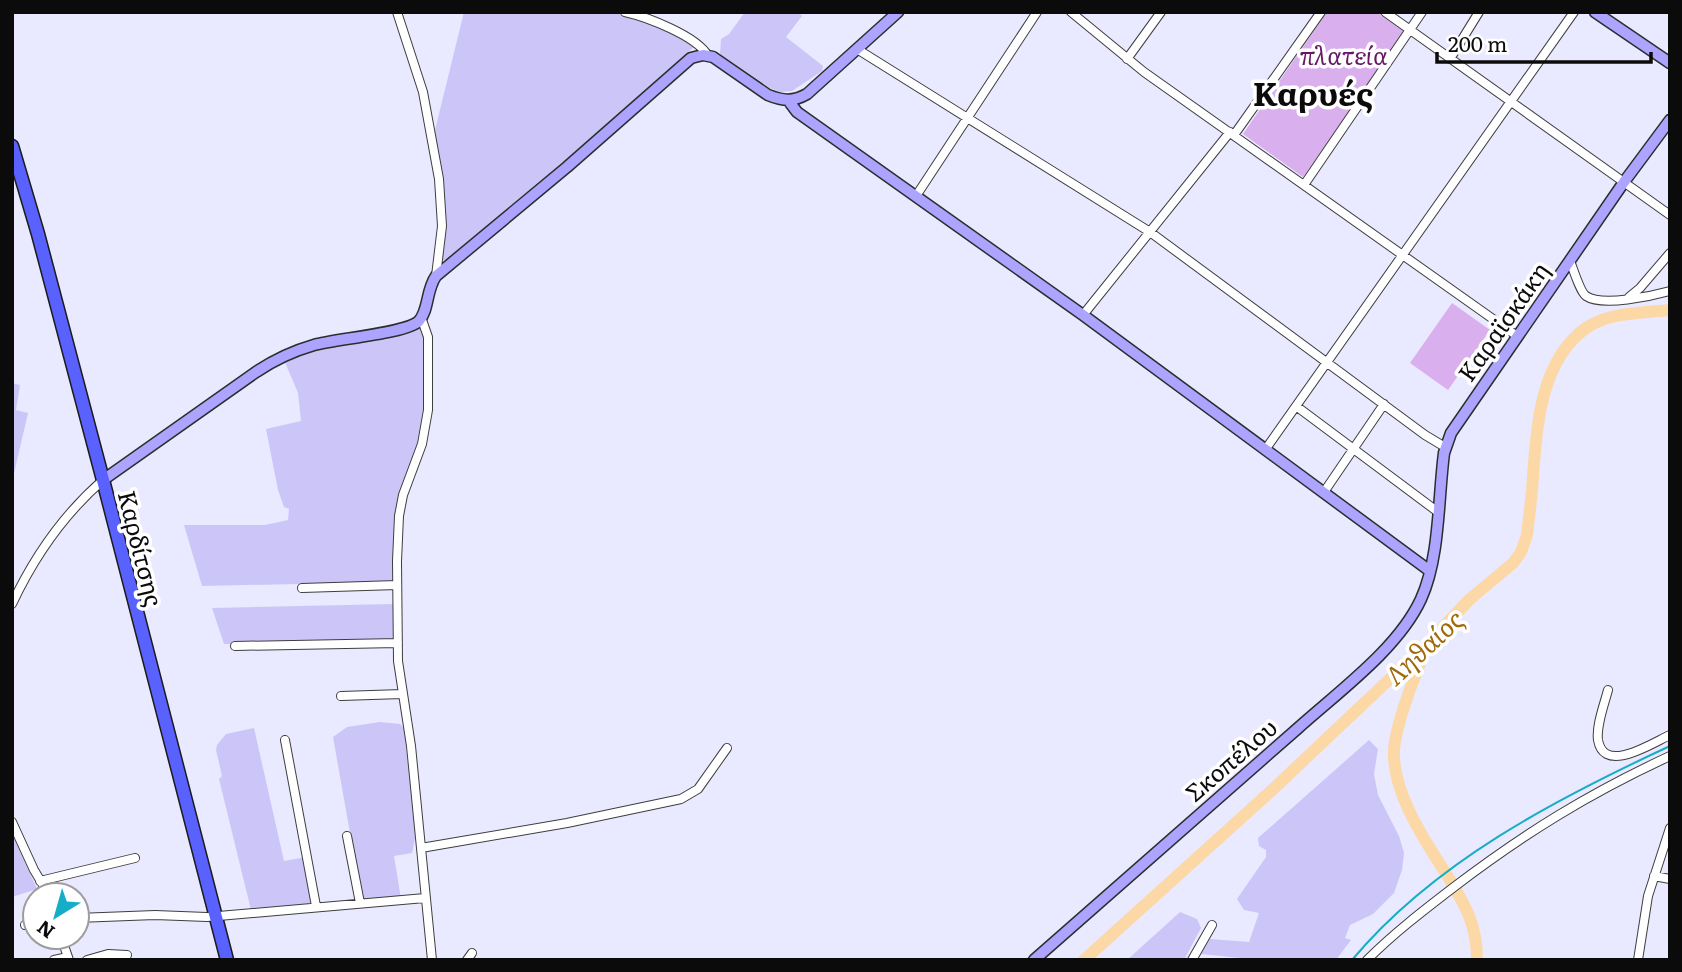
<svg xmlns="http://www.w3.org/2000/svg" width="1682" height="972" font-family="Literata,serif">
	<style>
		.farmland { fill: #ccc6f8 }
		.green { fill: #d9afed }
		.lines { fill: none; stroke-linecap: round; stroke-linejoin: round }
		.river { stroke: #fdd8a7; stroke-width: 12 }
		.street-casing { stroke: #3e3e3e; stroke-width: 10 }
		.secondary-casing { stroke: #2d2d2d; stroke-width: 13 }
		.primary-casing { stroke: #1c1c1c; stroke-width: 15 }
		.street { stroke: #fff; stroke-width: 8 }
		.secondary { stroke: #aca4ff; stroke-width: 10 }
		.primary { stroke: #5961ff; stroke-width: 12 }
		.rail { stroke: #16adc8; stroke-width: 2 }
		.labels { text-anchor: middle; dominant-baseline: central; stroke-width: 7; stroke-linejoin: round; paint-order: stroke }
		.park-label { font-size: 24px; font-style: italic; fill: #671668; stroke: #fff }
		.street-label { font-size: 24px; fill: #0b0b0b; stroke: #fff }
		.water-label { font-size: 26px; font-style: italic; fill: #a06909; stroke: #fff }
		.district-label { font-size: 32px; font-weight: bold; fill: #0b0b0b; stroke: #fff }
	</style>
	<rect width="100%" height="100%" fill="#e9e9ff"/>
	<path class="farmland" d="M464 12H611L653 22 694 47 577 150 446 260H442L445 241V214L434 134Z
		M745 12H798L802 16 786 37 823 66 822 71 792 91 780 92 770 88 720 54 721 39 729 34Z
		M421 326 426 329 427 375 423 433 401 494 394 579 389 582 202 586 184 525H265L288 520 289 509 284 507 278 490 266 429 301 421 298 393 284 360 327 346Z
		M12 383 20 385 16 410 28 413 12 482Z
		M394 604 395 640 295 643 224 644 212 608Z
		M380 722 400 724 404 728 416 834 412 853 394 856 401 899 362 901 333 737 347 727Z
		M254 728 284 861 306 857 313 904 251 910 219 779 222 776 216 750 217 745 226 734Z
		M1369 740 1378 749 1374 774 1378 795 1399 836 1404 853 1402 870 1394 893 1373 914 1350 925 1345 938 1351 940 1336 960H1260L1201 954 1210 939 1249 942 1259 913 1244 910 1237 899 1266 857V850L1259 846 1258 838Z
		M12 833 37 889 12 897Z
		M1180 912 1197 919 1201 928 1184 960H1127Z"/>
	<path class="green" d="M1327 12H1376L1405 32 1303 177 1243 134Z
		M1452 303 1490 330 1448 390 1410 363Z"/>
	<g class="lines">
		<path class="river" d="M1426 649C1414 678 1401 710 1395 741 1387 785 1424 840 1447 875 1465 905 1477 924 1477 960
			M1084 960 1270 792 1431 640 1470 599 1513 563 1521 552 1527 535C1529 516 1532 496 1533 476 1537 426 1540 361 1586 328 1609 312 1643 313 1670 310"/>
		<defs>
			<path id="street" d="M397 12 423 92 439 179 442 226 436 276
				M625 12C647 17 697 36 708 56
				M1071 12 1144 72 1517 336
				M1385 12 1670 215
				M857 49 1150 232 1425 435 1445 447
				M1127 59 1161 12
				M1450 59 1479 12
				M1234 135 1321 12
				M1304 185 1422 12
				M916 196 1037 12
				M1570 261C1573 268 1580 292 1586 296 1602 307 1652 296 1670 291
				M1629 297 1640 288 1670 253
				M1083 315 1230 132
				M421 317 428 337V410L422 444 403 495 399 516 397 561 398 661 411 746 432 960
				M1296 406 1438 512
				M1265 450 1574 12
				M1324 492 1384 404
				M302 588 397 585
				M12 604C34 557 64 514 103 480
				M235 646 398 643
				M1608 690C1604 705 1596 726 1598 740 1604 775 1652 743 1670 735
				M341 696 402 694
				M285 740 316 906
				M12 822 34 870 49 895
				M347 836 360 903
				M421 848 567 823 681 799 698 789 727 748
				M1654 876 1670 879
				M40 881 135 858
				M77 918 155 915 207 917 425 898
				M25 925 35 923
				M61 937 69 960
				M54 960 68 957
				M87 960 108 954 127 955
				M467 960 472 953
				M1192 960 1212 925
				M1367 960C1394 933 1424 910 1454 887 1525 833 1588 794 1670 756
				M1638 960 1648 896 1670 828"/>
			<path id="secondary" d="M1595 12 1670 63
				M788 100 797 112 1083 315 1430 571
				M103 480 256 372C274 360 293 351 314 345 334 339 408 333 419 321 429 310 426 290 436 276L567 167 691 58 703 55 713 57 768 95C783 101 793 102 807 94L898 12
				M1034 960C1122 883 1210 806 1297 729 1338 692 1398 649 1421 599 1440 557 1438 499 1444 453L1451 433 1624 182 1670 120"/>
			<path id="primary" d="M12 146 38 234 103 480 227 960"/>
		</defs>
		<use href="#street" class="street-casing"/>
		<use href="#secondary" class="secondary-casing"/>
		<use href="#primary" class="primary-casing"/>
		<use href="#street" class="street"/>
		<use href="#secondary" class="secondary"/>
		<use href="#primary" class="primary"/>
		<path class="rail" d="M1352 960C1434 862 1556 799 1670 746"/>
	</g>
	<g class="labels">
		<g class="park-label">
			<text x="1344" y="54">πλατεία</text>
		</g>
		<g class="street-label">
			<text transform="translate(1502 321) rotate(-55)">Καραϊσκάκη</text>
			<text transform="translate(142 548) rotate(76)">Καρδίτσης</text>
			<text transform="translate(1230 759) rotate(-41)">Σκοπέλου</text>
		</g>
		<g class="water-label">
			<text transform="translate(1423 646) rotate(-43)">Ληθαίος</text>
		</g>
		<g class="district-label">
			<text x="1313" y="92">Καρυές</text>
		</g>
	</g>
	<rect width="1682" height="972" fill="none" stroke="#0b0b0b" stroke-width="28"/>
	<g transform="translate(56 916) rotate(217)"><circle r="33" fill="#ffffff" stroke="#9d9d9d" stroke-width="2"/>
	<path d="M0-5L12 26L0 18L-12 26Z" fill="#16adc8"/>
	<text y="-10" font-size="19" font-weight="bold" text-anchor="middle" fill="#0b0b0b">N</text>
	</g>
	<path d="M1437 52v10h214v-10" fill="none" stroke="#0b0b0b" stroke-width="3.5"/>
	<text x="1448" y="52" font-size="21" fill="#0b0b0b" stroke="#ffffff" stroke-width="5" paint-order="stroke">200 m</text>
</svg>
